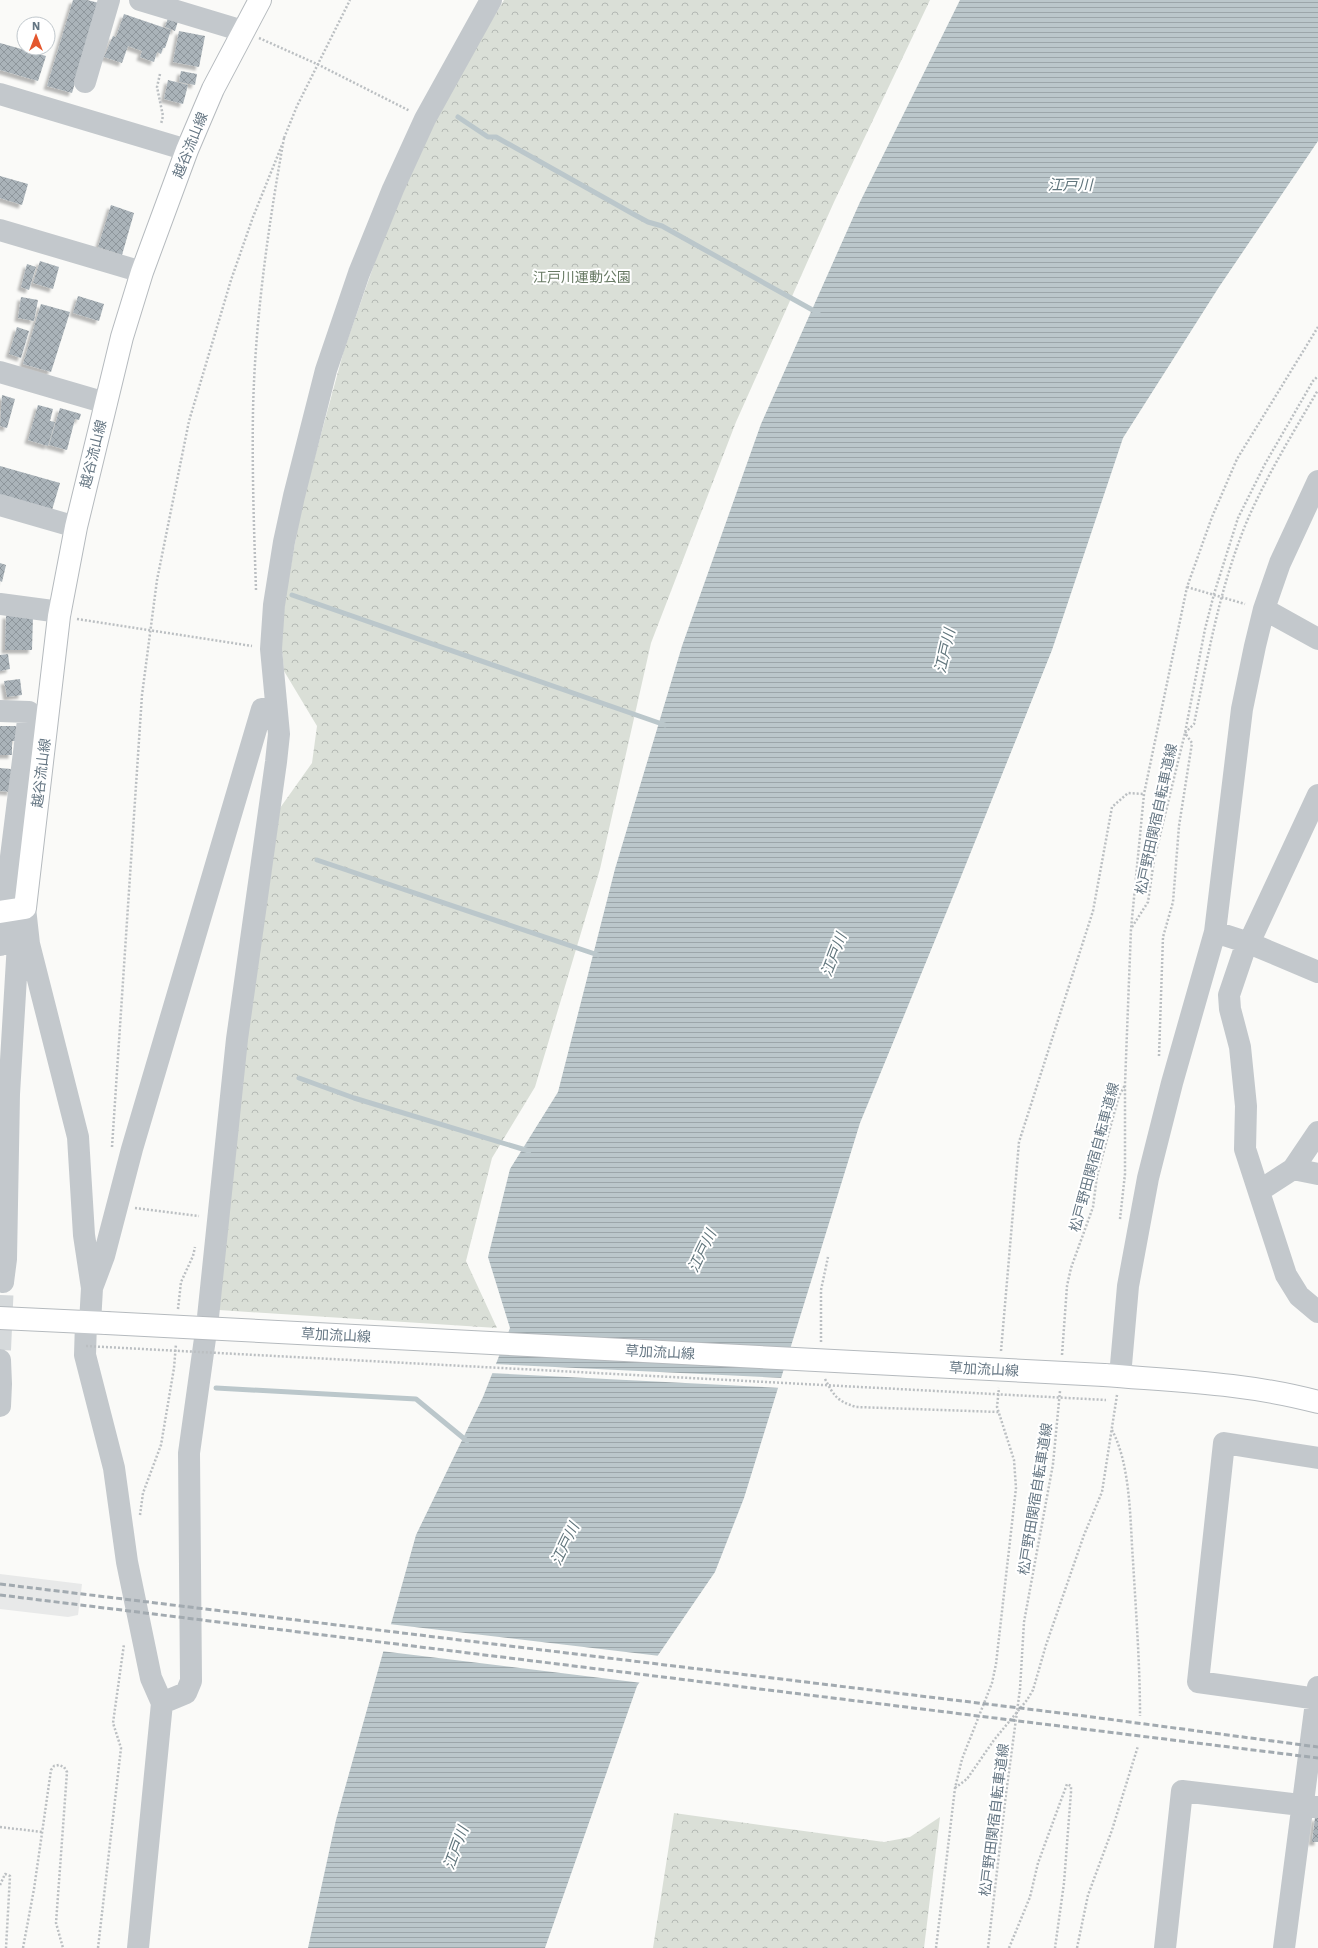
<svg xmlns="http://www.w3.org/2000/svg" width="1318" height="1948" font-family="'Work Sans','Noto Sans JP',sans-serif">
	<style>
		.built { fill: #e8e9e9 }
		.park { fill: url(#park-crowns) }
		.water { fill: url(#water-rules) }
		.pier { fill: #fafaf8 }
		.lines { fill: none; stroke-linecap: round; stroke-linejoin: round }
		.stream { stroke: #bbc7cb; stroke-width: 5 }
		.building { fill: url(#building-cross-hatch); filter: url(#shadow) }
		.minor-tunnel { stroke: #d5d9db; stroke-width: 22; stroke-dasharray: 22 11; stroke-linecap: butt }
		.major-casing { stroke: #b5babe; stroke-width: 24 }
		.path { stroke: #bbbfc2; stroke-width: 2.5; stroke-dasharray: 2 2; stroke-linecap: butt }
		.minor { stroke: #c3c8cc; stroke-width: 22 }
		.major { stroke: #fff; stroke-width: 22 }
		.rail { stroke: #a2aab0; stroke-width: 3; stroke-dasharray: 6 3; stroke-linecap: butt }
		.major-bridge-casing { stroke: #b5babe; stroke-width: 24; stroke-linecap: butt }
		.path-bridge { stroke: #bbbfc2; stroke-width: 2.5; stroke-dasharray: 2 2; stroke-linecap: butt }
		.major-bridge { stroke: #fff; stroke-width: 22 }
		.labels { text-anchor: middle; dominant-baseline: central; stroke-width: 4; stroke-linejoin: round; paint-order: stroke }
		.street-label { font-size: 14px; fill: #657683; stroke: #fff }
		.park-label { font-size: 14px; fill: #687a64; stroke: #fff }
		.water-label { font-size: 15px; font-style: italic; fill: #60757c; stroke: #fff }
	</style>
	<defs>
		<pattern id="park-crowns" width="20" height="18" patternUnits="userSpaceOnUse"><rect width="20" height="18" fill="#dadfd7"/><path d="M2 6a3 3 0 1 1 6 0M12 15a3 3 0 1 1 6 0" fill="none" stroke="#b4b9b4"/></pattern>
		<pattern id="water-rules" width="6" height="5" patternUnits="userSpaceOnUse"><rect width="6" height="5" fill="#bbc7cb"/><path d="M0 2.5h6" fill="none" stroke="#9ca6aa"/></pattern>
		<pattern id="building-cross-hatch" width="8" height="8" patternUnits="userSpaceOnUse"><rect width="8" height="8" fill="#aab3b9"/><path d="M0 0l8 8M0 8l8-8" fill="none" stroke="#8e969c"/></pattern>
		<filter id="shadow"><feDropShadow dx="-3.5" dy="3.5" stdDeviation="1" flood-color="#0004"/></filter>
	</defs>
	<rect width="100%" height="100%" fill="#fafaf8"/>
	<path class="built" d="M0 1574 82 1584 78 1615 68 1617 0 1609Z"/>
	<path class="park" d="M504 0H930L834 202 736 422 651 643 600 869 535 1087 492 1158 466 1261 497 1328 219 1310 246 1047 280 808 312 763 317 726 284 671 281 639 286 593 302 504 344 350 396 202 460 71Z
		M674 1813 884 1842 910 1837 940 1817 924 1948H653Z"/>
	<path class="water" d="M960 0H1318V141L1219 287 1123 438 1052 650 956 889 860 1123 744 1498 715 1572 637 1686 545 1948H308L336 1820 416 1535 483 1397 510 1328 488 1257 510 1169 558 1092 615 869 682 646 761 424 860 202Z"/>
	<path class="pier" d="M494 1364 784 1378 781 1388 490 1373Z
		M389 1624 660 1656 642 1683 381 1651Z"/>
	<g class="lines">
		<path class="stream" d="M458 117 488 137H496L635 215 648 222 662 226 818 313
			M292 595 665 725
			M317 860 598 955
			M299 1078 354 1098 529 1151
			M216 1388 416 1399 467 1441"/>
	</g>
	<path class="building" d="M73 0H87L99 3 72 93 47 86Z
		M124 14 171 30 165 48H163L161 54 157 52 154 62 140 57 142 51 128 46 122 63 104 57 113 36 116 37Z
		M168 18 178 21 175 31 165 27Z
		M179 31 205 36 199 67 173 62Z
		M0 43 46 56 38 81 0 70Z
		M181 71 197 74 195 85 179 82Z
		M168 80 188 85 183 104 164 99Z
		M0 176 28 184 22 205 0 198Z
		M111 205 134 213 122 255 98 247Z
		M40 261 59 267 53 289 33 283Z
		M27 264 36 267 29 290 21 287Z
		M78 296 104 304 99 321 73 313Z
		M21 297 38 300 34 321 18 318Z
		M41 304 70 312 51 372 23 364Z
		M17 327 29 331 21 358 9 354Z
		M2 395 15 399 7 428 0 426Z
		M38 405 53 409 50 421 55 422 48 446 28 440Z
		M60 408 81 414 79 420 75 419 67 450 49 445Z
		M0 466 60 483 52 510 0 495Z
		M0 563 6 565 2 582 0 581Z
		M6 615 33 616 32 650H5Z
		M8 654 10 669 0 671V655Z
		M20 679 22 695 7 697 4 681Z
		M0 726H16V741H12V755H0Z
		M0 768 11 769V792L0 791Z
		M1315 1817 1318 1818V1842H1312Z"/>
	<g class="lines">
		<path class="minor-tunnel" d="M0 1350 3 1282"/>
		<defs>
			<path id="major" d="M0 912 25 908 59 616 76 527 122 337 142 272 187 150 213 89 260 0
				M0 1318 106 1323
				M1104 1375C1176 1381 1248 1383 1318 1402"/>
		</defs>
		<use href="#major" class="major-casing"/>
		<path class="path" d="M259 38 317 64 410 111
			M160 74 157 87 163 116 161 124
			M284 138 297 106 350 0
			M1187 587 1245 604
			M256 590C254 530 252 471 253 411 255 320 268 228 284 138
			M77 619 252 646
			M1132 927 1148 902 1154 860 1185 733 1205 629 1214 594 1238 518 1265 464 1313 381 1318 376
			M1159 1056 1163 937 1173 902 1179 826 1192 743 1185 733 1194 724C1208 655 1220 586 1247 521 1267 475 1293 433 1318 390
			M112 1147 142 695 157 580 189 421 231 280 253 217 282 145
			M135 1208 199 1216
			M1120 1219 1125 1174V1084L1131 929 1144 794 1187 587 1212 517 1237 459 1318 327
			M178 1309 181 1282 193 1256 195 1247
			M821 1342V1290L828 1257
			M1001 1351 1019 1142 1093 911 1112 807 1128 793 1144 794
			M1062 1355 1067 1286 1071 1268 1093 1207 1097 1176 1112 1121 1119 1096 1125 1085
			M825 1379C834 1396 837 1401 856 1407L999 1412
			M1112 1430C1131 1466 1130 1521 1133 1561 1136 1613 1140 1664 1140 1716
			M140 1515 143 1493 161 1445 174 1368 176 1344
			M955 1788 967 1779 994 1740 1027 1700 1033 1690 1046 1645 1084 1535 1102 1492 1117 1395
			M0 1827 42 1832
			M0 1885 5 1874 10 1876 6 1948
			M23 1948 34 1889 51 1770 54 1766 59 1765 64 1767 67 1772 56 1923 63 1948
			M98 1948 121 1748 113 1723 124 1644
			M936 1948 955 1788 962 1759 992 1683 996 1664 1016 1488 1014 1460 997 1407 999 1388
			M988 1948 1006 1794 1020 1689 1024 1622 1053 1464 1060 1391
			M1009 1948 1030 1897 1038 1863 1067 1784 1071 1786V1792L1064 1883 1055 1948
			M1077 1948 1088 1895 1112 1830 1138 1746"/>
		<path class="minor" d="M140 0 243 31
			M85 82 109 0
			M0 94 187 150
			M0 230 142 272
			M0 372 106 403
			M0 505 76 527
			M0 604 60 612
			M1264 609 1318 639
			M0 711 29 712 0 945
			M25 908 29 944 78 1137 84 1235 92 1288 90 1323
			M1215 932 1249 943 1318 972
			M1247 942 1229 995 1230 1009 1240 1047 1246 1106 1245 1149 1286 1275 1299 1296 1318 1312
			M1249 943 1318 795
			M1293 1169 1318 1174
			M1259 1191 1293 1169 1318 1132
			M3 1282 6 1259 9 1094 19 926
			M92 1288 104 1256 132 1149 262 709 276 708
			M86 1322 85 1355 114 1468 127 1562 151 1678 162 1703 138 1948
			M0 1360 1 1384 0 1406
			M1120 1376 1128 1286 1148 1178 1172 1083 1215 932 1242 709 1255 646 1264 609 1280 563 1318 481
			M1318 1458 1224 1443 1198 1682 1318 1699
			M162 1703 186 1693 191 1681 189 1453 208 1317 237 1039 276 762 279 734 271 649 274 605 284 542 294 496 326 370 359 273 393 189 425 119 491 0
			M1165 1948 1182 1791 1318 1807
			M1284 1948 1318 1687"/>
		<use href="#major" class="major"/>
		<path class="rail" d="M0 1584 1077 1715 1318 1747
			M0 1595 1318 1758"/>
		<defs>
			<path id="major-bridge" d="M106 1323 1104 1375"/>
		</defs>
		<use href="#major-bridge" class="major-bridge-casing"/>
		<path class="path-bridge" d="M86 1346 1106 1400"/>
		<use href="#major-bridge" class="major-bridge"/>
	</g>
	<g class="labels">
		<g class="street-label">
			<text transform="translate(190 145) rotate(-68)">越谷流山線</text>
			<text transform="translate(93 454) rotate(-76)">越谷流山線</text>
			<text transform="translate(41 773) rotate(-83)">越谷流山線</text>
			<text transform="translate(1156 819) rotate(-78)">松戸野田関宿自転車道線</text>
			<text transform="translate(1094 1157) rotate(-75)">松戸野田関宿自転車道線</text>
			<text transform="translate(336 1335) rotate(3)">草加流山線</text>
			<text transform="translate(660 1352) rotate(3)">草加流山線</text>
			<text transform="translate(984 1369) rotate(3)">草加流山線</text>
			<text transform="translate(1035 1499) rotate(-81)">松戸野田関宿自転車道線</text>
			<text transform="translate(994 1820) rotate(-83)">松戸野田関宿自転車道線</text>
		</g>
		<g class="park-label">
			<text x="582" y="277">江戸川運動公園</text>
		</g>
		<g class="water-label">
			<text x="1070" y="185">江戸川</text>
			<text transform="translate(945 651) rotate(-77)">江戸川</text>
			<text transform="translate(834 955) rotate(-69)">江戸川</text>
			<text transform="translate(702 1251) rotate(-64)">江戸川</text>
			<text transform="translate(565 1544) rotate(-64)">江戸川</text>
			<text transform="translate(456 1848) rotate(-70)">江戸川</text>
		</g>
	</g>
	<g transform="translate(36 36)"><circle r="19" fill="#ffffff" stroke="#c1c8cd"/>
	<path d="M0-3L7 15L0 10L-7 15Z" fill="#e4572e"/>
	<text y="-6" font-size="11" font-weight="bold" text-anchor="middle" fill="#657683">N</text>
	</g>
</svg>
